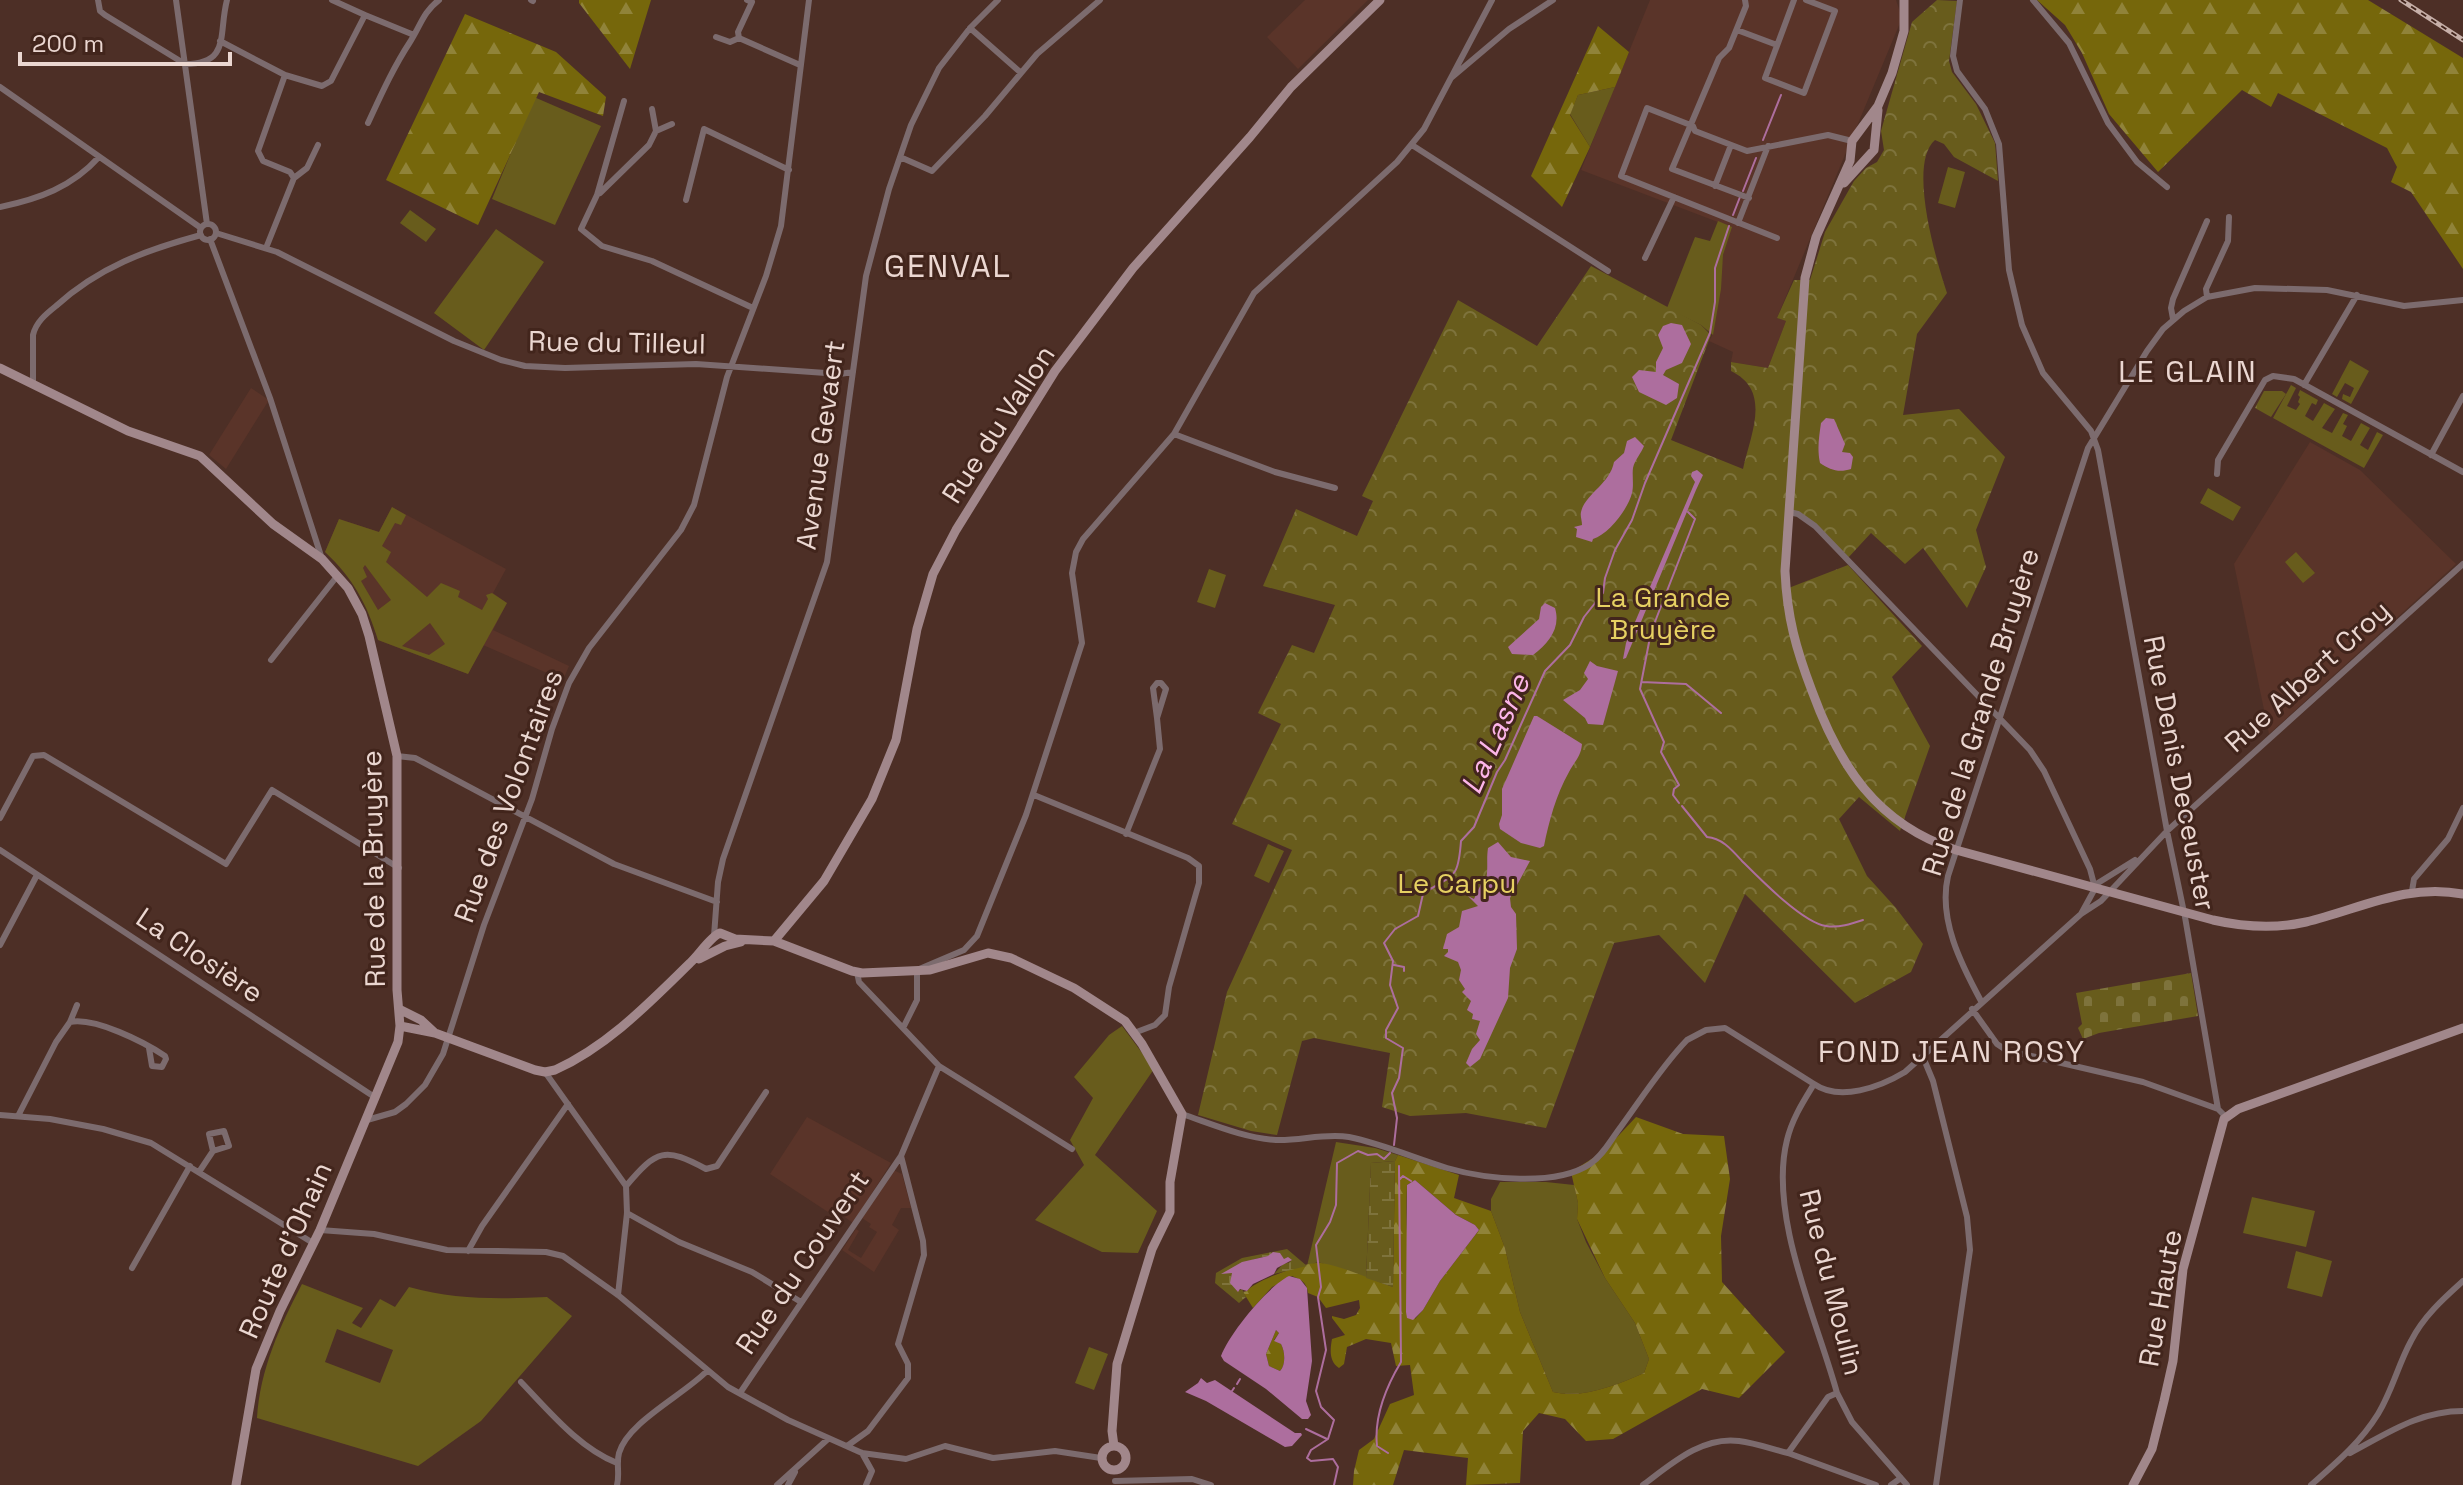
<svg xmlns="http://www.w3.org/2000/svg" width="2463" height="1485" font-family="'Space Grotesk',sans-serif">
	<style>
		.built { fill: #5a3429 }
		.green { fill: #685c1c; fill-rule: evenodd }
		.forest { fill: url(#forest-firs); fill-rule: evenodd }
		.wetland { fill: url(#wetland-marsh) }
		.cemetery { fill: url(#cemetery-stones) }
		.park { fill: url(#park-crowns) }
		.water { fill: #ad6e9e; fill-rule: evenodd }
		.lines { fill: none; stroke-linecap: round; stroke-linejoin: round }
		.stream { stroke: #ad6e9e; stroke-width: 2 }
		.street { stroke: #7c6b6e; stroke-width: 6 }
		.secondary { stroke: #a1878b; stroke-width: 9 }
		.rail-casing { stroke: #c6afa8; stroke-width: 5 }
		.rail { stroke: #42251c; stroke-width: 2; stroke-dasharray: 6; stroke-linecap: butt }
		.labels { text-anchor: middle; dominant-baseline: central; stroke-width: 6; stroke-linejoin: round; paint-order: stroke }
		.street-label { font-size: 28px; fill: #ebd7d1; stroke: #42251c }
		.park-label { font-size: 28px; fill: #e6d062; stroke: #42251c }
		.neighbourhood-label { font-size: 30px; letter-spacing: 2px; fill: #ebd7d1; stroke: #42251c }
		.water-label { font-size: 30px; font-style: italic; fill: #fcb5e9; stroke: #42251c }
		.quarter-label { font-size: 32px; letter-spacing: 2px; fill: #ebd7d1; stroke: #42251c }
	</style>
	<defs>
		<pattern id="forest-firs" width="22" height="20" patternUnits="userSpaceOnUse" patternTransform="scale(2)"><rect width="22" height="20" fill="#76670b"/><path d="M5 1l3.5 6h-7zM16 11l3.5 6h-7z" fill="#908339"/></pattern>
		<pattern id="wetland-marsh" width="20" height="14" patternUnits="userSpaceOnUse" patternTransform="scale(2)"><rect width="20" height="14" fill="#685c1c"/><path d="M1 5h8M5 5V1M11 12h8M15 12V8" fill="none" stroke="#7e733c"/></pattern>
		<pattern id="cemetery-stones" width="16" height="16" patternUnits="userSpaceOnUse" patternTransform="scale(2)"><rect width="16" height="16" fill="#685c1c"/><path d="M2 7V4a2 2 0 0 1 4 0v3zM10 15v-3a2 2 0 0 1 4 0v3z" fill="#7e733c"/></pattern>
		<pattern id="park-crowns" width="20" height="18" patternUnits="userSpaceOnUse" patternTransform="scale(2)"><rect width="20" height="18" fill="#685c1c"/><path d="M2 6a3 3 0 1 1 6 0M12 15a3 3 0 1 1 6 0" fill="none" stroke="#7e733c"/></pattern>
	</defs>
	<rect width="100%" height="100%" fill="#4d2f26"/>
	<path class="built" d="M1305 0H1368L1298 69 1267 37Z
		M1650 0H1896L1902 18 1777 318 1786 321 1768 368 1731 362 1733 352 1709 341 1713 334 1723 255 1731 227 1581 170Z
		M251 388 269 400 226 469 209 455Z
		M2310 442 2360 470 2456 564 2269 734 2234 564Z
		M392 507 506 569 493 593 507 603 493 630 569 666 563 680 483 645 468 674 378 640 368 609 353 583 345 570 325 552 339 519 379 532Z
		M807 1117 891 1163 853 1223 832 1208 828 1212 770 1174Z
		M893 1170 902 1174 911 1208H901L892 1225 899 1230 874 1272 842 1250 856 1229 859 1231 848 1250 861 1258 877 1232 869 1227 871 1224 862 1218Z"/>
	<path class="green" d="M1615 87 1590 147 1570 114 1578 95Z
		M534 97 601 126 555 225 492 199Z
		M1948 167 1965 172 1955 208 1938 203Z
		M410 210 436 229 426 242 400 223Z
		M1718 221 1732 227 1723 255 1721 289 1713 335 1701 325 1667 308 1695 237 1710 241Z
		M496 229 544 262 484 350 434 313Z
		M2350 360 2369 371 2351 404 2342 399 2343 394 2350 397 2354 388 2345 383 2337 397 2332 394Z
		M2291 385 2296 388 2287 406 2296 410 2300 404 2298 402 2300 397 2298 395 2300 390 2318 400 2316 405 2312 403 2305 416 2313 421 2324 403 2335 409 2322 428 2332 433 2343 413 2348 415 2343 424 2347 426 2342 436 2351 441 2361 423 2370 428 2360 445 2368 450 2377 432 2383 435 2364 468 2273 418Z
		M2208 488 2241 507 2233 521 2200 503Z
		M392 507 406 515 401 525 395 523 382 546 391 552 386 562 427 597 441 583 460 591 458 597 482 610 488 599 486 595 492 593 507 603 468 674 378 640C367 604 353 578 325 552L339 519 379 532ZM365 565 391 600 378 610 361 581 367 577 363 568ZM430 623 445 644 429 655 402 646Z
		M2296 552 2315 573 2303 583 2285 562Z
		M1209 569 1226 575 1215 608 1197 602Z
		M1268 844 1284 851 1269 883 1254 876Z
		M1122 1026 1154 1069 1095 1155 1157 1211 1138 1253 1102 1252 1035 1220 1084 1165 1070 1140 1093 1098 1074 1077 1109 1035Z
		M1336 1142 1375 1148 1398 1155 1395 1161 1371 1163 1366 1278 1318 1262 1307 1266Z
		M1500 1182H1546L1574 1185 1578 1203 1577 1219 1586 1242 1605 1278 1635 1323 1649 1359 1644 1373C1616 1385 1584 1399 1553 1392L1520 1312 1505 1248 1491 1211V1199Z
		M2252 1197 2315 1211 2306 1247 2243 1233Z
		M2296 1251 2332 1261 2322 1297 2287 1288Z
		M302 1284 363 1308 352 1323 361 1328 380 1299 395 1307 409 1287C456 1300 499 1299 547 1297L572 1316 481 1421 418 1466 257 1418C260 1369 280 1326 302 1284ZM337 1329 393 1350 380 1383 325 1362Z
		M1089 1347 1108 1354 1094 1390 1075 1383Z"/>
	<path class="forest" d="M579 0H651L630 69 579 3Z
		M2037 0H2368L2463 58V269L2411 192 2391 182 2397 167 2387 148 2278 93 2271 107 2242 90 2158 172 2109 114 2082 53 2065 25Z
		M465 14 556 52 606 97 603 116 539 92 478 225 386 180Z
		M1598 26 1629 52 1615 87 1578 95 1570 115 1590 147 1562 207 1531 176Z
		M1636 1117 1683 1134 1724 1136 1730 1179 1721 1236 1722 1282 1785 1352 1739 1398 1702 1389 1613 1439 1586 1441 1565 1419 1539 1413 1523 1431 1520 1483 1466 1485 1468 1458 1404 1450 1393 1485H1353L1354 1471 1359 1450 1374 1439 1390 1404 1414 1395 1410 1365 1396 1366 1391 1343 1366 1339 1347 1347 1344 1364 1339 1368C1329 1361 1330 1350 1332 1339L1345 1335 1332 1318V1316L1344 1319 1356 1315 1360 1308 1359 1300 1326 1308 1318 1297 1308 1293C1307 1282 1300 1279 1292 1276L1272 1287 1253 1308 1243 1292 1247 1291C1255 1280 1309 1261 1321 1263 1345 1267 1370 1279 1393 1287L1395 1161 1398 1155 1459 1175 1454 1198 1491 1211 1505 1248 1520 1312 1553 1392C1584 1399 1616 1385 1644 1373L1649 1359 1635 1323 1605 1278 1577 1219 1578 1203 1571 1172 1604 1151ZM1415 1180 1456 1215 1475 1225 1479 1230 1440 1281 1423 1310 1415 1319C1409 1273 1405 1231 1407 1185Z
		M1276 1330 1279 1333 1274 1340 1281 1344C1285 1351 1286 1365 1280 1371L1269 1366 1266 1354Z"/>
	<path class="wetland" d="M1395 1161 1393 1287 1366 1278 1371 1163Z
		M1287 1249 1307 1266 1274 1274 1283 1264 1291 1262C1269 1250 1249 1259 1229 1273H1232V1280L1238 1291 1242 1289 1246 1297 1239 1303 1215 1283 1216 1273 1242 1258Z"/>
	<path class="cemetery" d="M2191 973 2198 1016 2099 1033 2083 1039 2078 1028 2082 1024 2076 993Z"/>
	<path class="park" d="M1937 0 1957 1 1949 61 1952 72 1976 104 1995 143 1998 181 1954 157 1944 144 1935 140C1907 164 1937 263 1947 293L1917 334 1903 415 1959 409 2005 457 1976 530 1986 567 1967 608 1923 548 1905 564 1871 533 1847 559 1814 526 1789 512 1786 589 1848 565 1922 646 1892 677 1930 746 1900 831 1859 797 1839 819 1867 876 1896 908 1923 944 1911 972 1855 1003 1745 894 1705 983 1659 935 1614 943 1546 1128 1466 1113 1410 1116 1382 1107 1390 1053 1314 1038 1302 1041 1277 1135 1251 1131 1198 1115 1227 992 1292 850 1232 824 1281 724 1258 713 1292 645 1314 653 1335 605 1263 586 1296 509 1357 536 1373 501 1362 496 1458 300 1537 346 1591 266 1701 325 1711 335 1671 440 1743 469C1751 433 1772 391 1731 371V362L1768 368 1786 321 1777 318 1794 280H1810L1825 232 1854 181 1866 168 1877 162 1884 150 1881 131 1912 22Z
		M2264 391H2282L2286 394 2271 417 2255 408Z"/>
	<path class="water" d="M1671 323 1682 325 1691 344 1682 363 1666 370 1663 375 1679 384 1677 398 1666 405 1639 392 1632 377 1639 370 1656 372V362L1663 348 1658 335 1663 326Z
		M1826 418 1834 419 1845 444 1842 452 1850 453 1853 457 1851 469C1839 473 1830 470 1820 463 1817 449 1819 437 1821 423Z
		M1635 437 1644 446C1641 454 1635 459 1633 468 1632 476 1634 485 1632 493 1628 509 1609 534 1593 539L1592 542 1576 537 1577 529 1574 527 1582 525C1582 520 1580 516 1581 512 1585 494 1610 484 1614 462L1624 453 1627 441Z
		M1697 470 1703 475 1696 490 1626 658 1623 659 1626 643 1695 482 1691 476 1692 472Z
		M1545 603 1555 608C1561 628 1549 643 1533 655L1512 654 1508 647 1539 619 1541 607Z
		M1590 661 1597 666 1618 671 1603 725 1588 724 1585 718 1563 700 1580 690 1588 679 1584 673Z
		M1534 716H1537L1582 744C1581 757 1574 762 1569 772 1556 795 1549 821 1544 846L1540 848 1521 843 1500 829 1499 824 1502 815V789Z
		M1498 842 1511 857 1530 861 1510 898 1511 907 1516 914 1517 949 1510 968 1508 998 1480 1059 1470 1067 1466 1063 1472 1049 1480 1040 1476 1034 1480 1021 1472 1019 1473 1014 1467 1010 1471 1001 1462 992 1465 989 1459 980 1461 970 1458 962 1444 956 1448 952V949H1443L1447 934 1459 927 1462 911 1478 906 1468 896 1474 899 1481 884 1485 883C1489 871 1486 861 1488 848Z
		M1415 1180 1456 1215 1475 1225 1479 1230 1440 1281 1423 1310 1413 1320 1407 1318 1406 1312 1407 1185Z
		M1273 1252 1280 1253 1284 1259 1288 1257 1292 1260 1277 1268 1274 1274 1253 1284 1247 1291 1240 1289 1238 1292 1230 1283 1232 1273 1221 1274 1242 1262 1268 1256Z
		M1289 1276 1300 1279 1307 1288 1312 1361 1306 1401 1311 1415 1308 1419H1302L1266 1389 1224 1361 1221 1356C1229 1334 1268 1286 1289 1276ZM1276 1330 1279 1333 1274 1341 1281 1344C1285 1351 1286 1365 1280 1371L1269 1366 1266 1354Z
		M1201 1378 1207 1383 1215 1380 1295 1433H1301L1302 1435 1292 1446 1285 1447 1206 1401 1185 1392 1198 1383Z"/>
	<g class="lines">
		<path class="stream" d="M1763 140 1781 95
			M1743 191 1756 158
			M1733 215 1740 197
			M1642 682 1686 684 1721 713
			M1679 803 1673 795 1674 789 1679 785 1661 752 1664 742 1640 689 1651 632 1695 519 1688 512
			M1682 806 1707 837C1722 838 1732 850 1742 861 1759 878 1803 923 1826 926 1839 928 1851 924 1863 920
			M1394 965 1404 967V971
			M1394 1145 1397 1118 1392 1093 1399 1078 1403 1048 1386 1038V1030L1398 1008 1390 985 1393 961 1384 943 1395 929 1418 916 1423 894C1453 873 1458 882 1461 841L1474 827 1497 772 1505 760 1545 671 1570 645 1584 617 1603 593 1605 578 1615 550 1632 520 1645 483 1710 333 1715 302V268L1729 226
			M1400 1179 1403 1176 1411 1181
			M1237 1384 1240 1379
			M1232 1391 1234 1388
			M1306 1429 1327 1439
			M1388 1453 1377 1446C1374 1418 1386 1387 1401 1362L1399 1166
			M1334 1485 1338 1467 1333 1459 1311 1461 1307 1458 1311 1450 1328 1439 1334 1420 1321 1407 1316 1391 1326 1350 1318 1297 1321 1287 1316 1245 1330 1222 1336 1205 1337 1163 1358 1151 1368 1155 1377 1154 1384 1159 1390 1153"/>
		<path class="street" d="M98 0 100 11 105 15 185 64C231 64 218 34 227 0
			M176 0 207 224
			M332 0 365 15
			M531 0 533 1
			M747 0 752 2 738 32 739 38 800 65
			M1745 0 1746 6 1729 48 1719 58 1672 169 1749 198
			M1794 0 1765 78 1804 93 1835 11 1806 0
			M1960 0 1953 56 1957 71 1985 109 1999 144 2009 270 2022 325 2043 373 2091 431 2098 450 2167 831 2185 917 2218 1109 2226 1117
			M2033 0 2069 43 2108 123 2137 162 2167 187
			M970 28 1020 72
			M1737 30 1777 45
			M716 37 730 42 739 38
			M220 41 285 75 322 86 331 81 365 15 414 35
			M1451 78 1509 29 1553 0
			M0 87 201 228
			M624 101 597 195 581 229 602 246 652 261 753 308
			M368 123C381 95 393 68 410 42 420 27 423 12 439 0
			M656 131 672 124
			M1412 145 1608 271
			M900 157 932 171 985 116 1037 54 1100 0
			M294 178 307 168 318 145
			M1715 186 1731 145
			M600 193 649 145 656 131 652 109
			M686 200 704 129 789 170
			M0 207C39 199 72 187 99 157
			M1738 223 1768 146
			M200 232a8 8 0 1 1 16 0a8 8 0 1 1-16 0Z
			M216 233 277 252 454 341 501 360 525 366 565 368 696 364 840 374 853 372
			M1777 238 1621 176 1647 108 1693 126 1695 131 1747 151 1828 135 1852 141
			M210 239 270 398 322 559
			M266 248 294 178 290 172 263 161 258 151 285 75
			M1645 258 1674 197
			M2207 297 2206 289 2228 241 2229 217
			M2173 319 2171 308 2173 299 2207 221
			M33 385V335C36 322 46 314 56 306 99 267 146 250 201 235
			M2304 385 2357 295
			M1174 434 1275 472 1335 488
			M2431 455 2463 396
			M2217 474 2218 460 2265 380 2273 376 2294 379 2463 472
			M1789 512 1798 514 1815 526 2030 750 2044 771 2090 869 2095 888
			M271 660 338 575
			M397 756 415 758 614 864 717 902
			M1034 795 1188 858 1199 866V883L1169 987 1165 1015 1155 1025 1134 1033
			M0 818 33 756 44 755 226 864 272 790 399 868
			M1126 834 1160 749 1157 718 1166 689 1161 683H1157L1153 688 1157 718
			M0 850 376 1098
			M2412 891 2414 879 2448 839 2463 808
			M2081 914 2101 901 2167 831 2463 564
			M714 936 718 882 723 859 827 562 866 276 889 189 911 125 939 68 970 28 998 0
			M0 945 37 875
			M857 972 859 982 939 1066 1072 1149
			M1981 1001C1961 964 1938 919 1948 876L2088 448 2147 351 2163 329 2184 311 2207 297 2255 288 2327 290 2404 306 2463 300
			M1972 1009 1997 1044 2006 1050 2143 1082 2218 1109
			M70 1022 77 1005
			M903 1028 917 1000V970L964 950 977 936 1026 815 1082 643 1072 573 1076 552 1083 539 1174 434 1254 293 1397 162 1424 129 1492 0
			M1923 1057 1933 1081 1967 1217 1970 1250 1936 1485
			M545 1072 626 1186 627 1213 618 1295
			M1814 1084C1840 1102 1880 1087 1905 1072L2081 914 2098 883 2135 860
			M1182 1114C1212 1124 1244 1138 1276 1140 1300 1141 1324 1133 1349 1137 1383 1144 1414 1158 1447 1168 1485 1179 1556 1187 1590 1164 1602 1156 1609 1143 1617 1132 1640 1101 1661 1067 1687 1040L1706 1030 1725 1028 1814 1084C1803 1102 1792 1119 1787 1140 1768 1215 1817 1320 1837 1393
			M0 1115 50 1119 103 1129 151 1143 313 1243
			M18 1116 56 1042 70 1022C95 1017 144 1042 165 1056L166 1059 162 1067 152 1066 149 1048
			M367 1120 395 1112 406 1104 425 1085 443 1054 484 925 532 799 552 729 569 683 589 648 681 530 694 505 727 377 766 276 781 226 809 0
			M199 1172 213 1151 229 1146 224 1131 209 1134 213 1151
			M626 1186C657 1149 665 1147 706 1169L717 1166 766 1092
			M627 1213 679 1242 752 1272 801 1302
			M320 1230 374 1234 447 1250 546 1252 563 1256 618 1295 728 1387 788 1420 862 1453 906 1459 945 1446 993 1458 1055 1451 1101 1458
			M468 1251 482 1226 568 1104
			M132 1268 190 1166
			M521 1382C549 1411 579 1448 617 1463
			M740 1393 901 1156
			M847 1446 868 1431 908 1378V1364L898 1344 924 1255 923 1241 901 1156 939 1066
			M862 1453 872 1471 866 1485
			M2350 1453C2388 1433 2419 1411 2463 1411
			M1115 1481 1192 1479 1211 1485
			M617 1485C620 1474 616 1464 619 1453 628 1422 682 1396 707 1371
			M777 1485 828 1439
			M788 1485 795 1472
			M1643 1485C1671 1464 1702 1436 1739 1441 1755 1443 1772 1449 1788 1453
			M1876 1485 1788 1453 1828 1397 1837 1393 1852 1422 1907 1485
			M1891 1485 1901 1478
			M2311 1485C2336 1463 2360 1443 2378 1414 2392 1391 2398 1365 2411 1341 2423 1317 2443 1299 2463 1281"/>
		<path class="secondary" d="M1904 0V31L1892 73 1878 106 1852 141 1850 161 1816 237 1805 278 1785 571C1787 617 1796 649 1812 691 1839 765 1876 824 1956 850L2213 920C2244 927 2275 929 2306 922 2360 909 2406 883 2463 894
			M1844 183 1874 150 1878 110
			M0 368 128 431 200 456 273 524 322 559 348 588 362 614 369 636 397 756V990L400 1026 398 1042 320 1230 280 1311 256 1369 236 1485
			M774 941 824 881 872 799 896 740 917 629 933 574 956 530 1055 371 1133 268 1250 137 1291 87 1380 0
			M699 959 725 946 741 942
			M399 1009 421 1020 435 1033
			M400 1026 435 1033 535 1070 545 1072 555 1070C608 1046 649 1003 690 963 699 955 710 937 720 933L735 939 774 941 852 971 862 973 930 970 988 953 1011 958 1074 988 1125 1021 1142 1044 1182 1114 1170 1182V1212L1152 1249 1117 1364 1112 1431 1114 1446
			M1102 1458a12 12 0 1 1 24 0a12 12 0 1 1-24 0Z
			M2133 1485 2152 1449 2164 1401 2173 1361 2183 1269 2224 1119 2238 1109 2463 1028"/>
		<defs>
			<path id="rail" d="M2401 0 2463 40"/>
		</defs>
		<use href="#rail" class="rail-casing"/>
		<use href="#rail" class="rail"/>
	</g>
	<g class="labels">
		<g class="street-label">
			<text transform="translate(617 342) rotate(1)">Rue du Tilleul</text>
			<text transform="translate(998 424) rotate(-57)">Rue du Vallon</text>
			<text transform="translate(820 445) rotate(-82)">Avenue Gevaert</text>
			<text transform="translate(2307 676) rotate(-42)">Rue Albert Croy</text>
			<text transform="translate(1980 712) rotate(-73)">Rue de la Grande Bruyère</text>
			<text transform="translate(2180 773) rotate(79)">Rue Denis Deceuster</text>
			<text transform="translate(508 796) rotate(-70)">Rue des Volontaires</text>
			<text transform="translate(373 869) rotate(-91)">Rue de la Bruyère</text>
			<text transform="translate(200 955) rotate(34)">La Closière</text>
			<text transform="translate(285 1250) rotate(-66)">Route d'Ohain</text>
			<text transform="translate(802 1262) rotate(-56)">Rue du Couvent</text>
			<text transform="translate(1832 1282) rotate(76)">Rue du Moulin</text>
			<text transform="translate(2160 1298) rotate(-80)">Rue Haute</text>
		</g>
		<g class="park-label">
			<text x="1663" y="597">La Grande<tspan x="1663" dy="32">Bruyère</tspan></text>
			<text x="1457" y="883">Le Carpu</text>
		</g>
		<g class="neighbourhood-label">
			<text x="2188" y="371">LE GLAIN</text>
			<text x="1952" y="1051">FOND JEAN ROSY</text>
		</g>
		<g class="water-label">
			<text transform="translate(1495 734) rotate(-66)">La Lasne</text>
		</g>
		<g class="quarter-label">
			<text x="948" y="266">GENVAL</text>
		</g>
	</g>
	<path d="M20 52v12h210v-12" fill="none" stroke="#ebd7d1" stroke-width="4"/>
	<text x="32" y="52" font-size="24" fill="#ebd7d1" stroke="#42251c" stroke-width="6" paint-order="stroke">200 m</text>
</svg>
